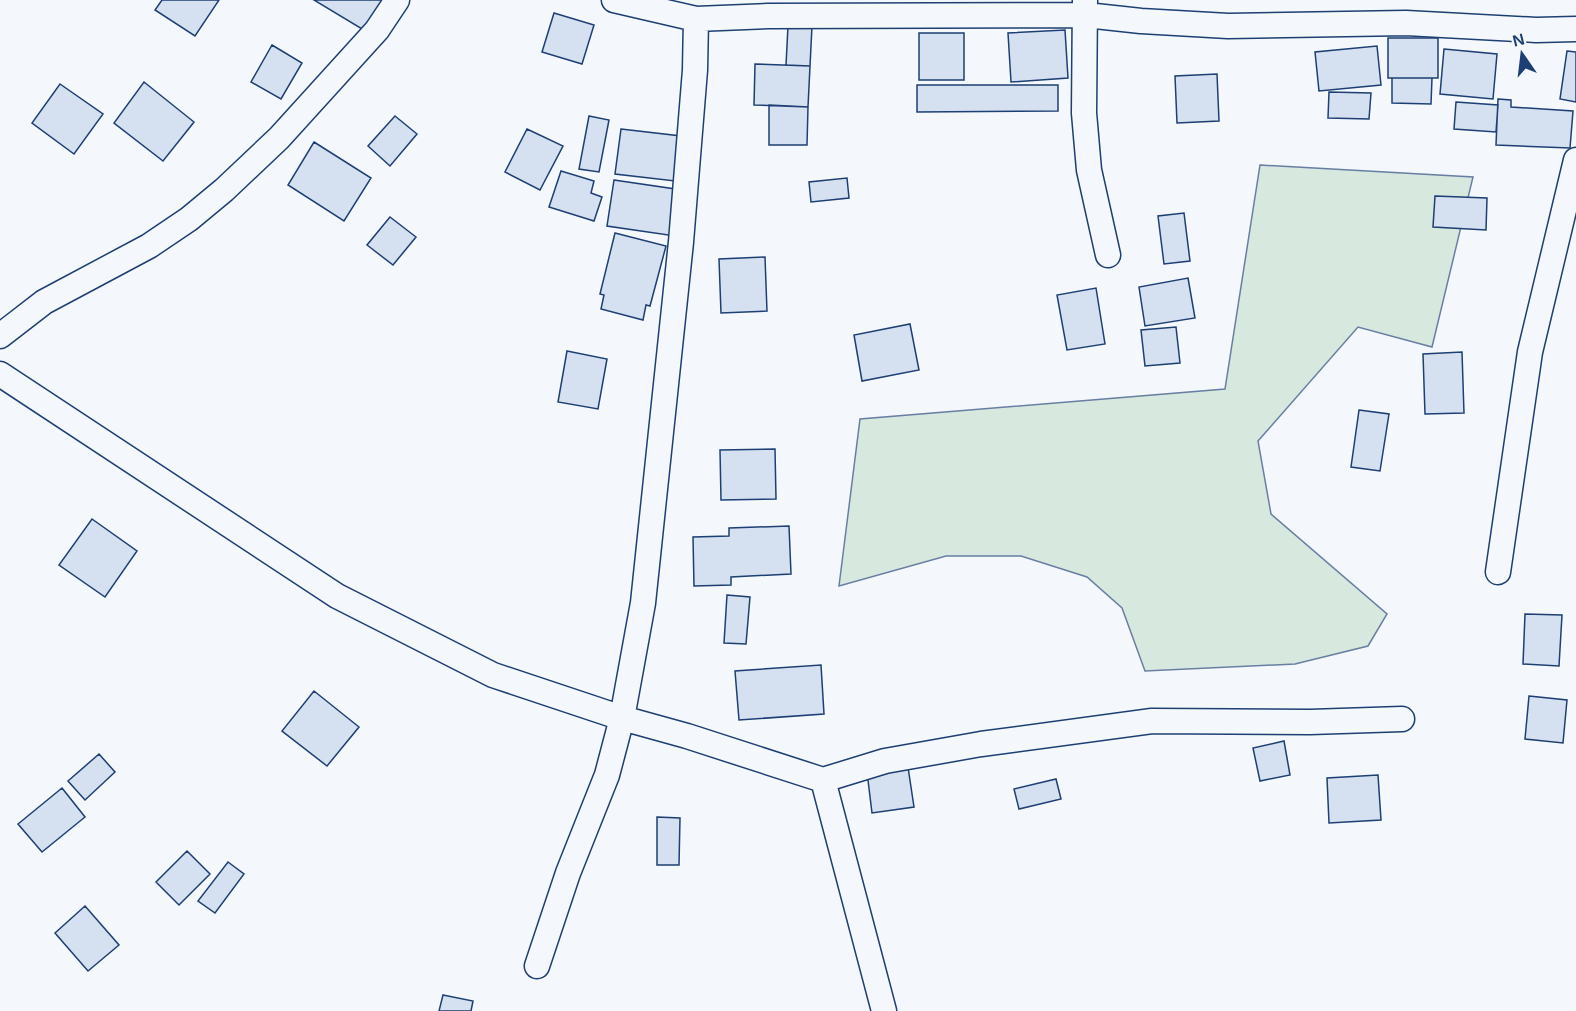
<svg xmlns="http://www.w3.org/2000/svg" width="1576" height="1011" font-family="Arial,sans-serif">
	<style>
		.green { fill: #d7e8df; stroke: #687fa3; stroke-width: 1.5 }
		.building { fill: #d5e0f0; stroke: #1d3f73; stroke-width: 1.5 }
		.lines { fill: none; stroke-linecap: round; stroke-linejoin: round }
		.street-casing { stroke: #1d3f73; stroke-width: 27 }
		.street { stroke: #f4f7fb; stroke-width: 24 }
	</style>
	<rect width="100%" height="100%" fill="#f4f7fb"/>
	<path class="green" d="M1260 165 1473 177 1432 347 1358 327 1258 441 1271 514 1387 614 1368 646 1295 664 1145 671 1122 608 1087 577 1021 556H946L839 586 860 419 1225 389Z"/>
	<path class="building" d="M162 0H219L195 36 155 10Z
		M314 0H381L385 3 367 32Z
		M554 13 594 25 582 64 542 52Z
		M788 26H812L810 66 786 65Z
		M1065 30 1068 78 1011 82 1008 33Z
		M919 33H964V80H919Z
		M1388 38H1438V78H1388Z
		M272 45 302 63 281 99 251 82Z
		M1377 46 1381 85 1319 91 1315 52Z
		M1444 49 1497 54 1493 99 1440 94Z
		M1567 51 1576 52V102L1560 99Z
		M755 64 810 66 808 107 754 105Z
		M1217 74 1219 121 1177 123 1175 76Z
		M1392 78H1432L1431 104 1392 103Z
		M144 82 194 122 163 161 114 123Z
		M60 84 103 114 74 154 32 123Z
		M917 85H1058V111L917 112Z
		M1329 92 1371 93 1369 119 1328 118Z
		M1498 99 1511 100V107L1573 111 1570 148 1496 145Z
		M1456 102 1498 105 1496 132 1454 129Z
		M769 105 808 107 807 145H769Z
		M395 116 417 134 390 166 368 146Z
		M589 116 609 120 599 172 579 169Z
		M527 129 563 146 540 190 505 172Z
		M621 129 681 136 675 181 615 174Z
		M314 142 371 178 344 221 288 185Z
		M561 171 594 181 591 193 602 197 594 221 549 207Z
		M847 178 849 198 811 202 809 182Z
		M614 180 682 190 675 236 607 226Z
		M1435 196 1487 198 1486 230 1433 227Z
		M1184 213 1190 261 1164 264 1158 216Z
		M390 217 416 237 393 265 367 245Z
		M615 233 666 246 650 306 646 305 643 320 601 309 604 295 600 294Z
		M765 257 767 311 721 313 719 259Z
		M1188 278 1195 318 1145 326 1139 287Z
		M1096 288 1105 344 1067 350 1057 295Z
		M910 324 919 370 862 381 854 335Z
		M1176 327 1180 363 1145 366 1141 330Z
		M567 351 607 359 598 409 558 402Z
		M1462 352 1464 413 1425 414 1423 354Z
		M1359 410 1389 414 1380 471 1351 467Z
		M775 449 776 499 721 500 720 450Z
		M92 519 137 551 105 597 59 565Z
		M789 526 791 574 731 577V585L694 586 693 537 729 536V528Z
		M727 595 750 597 746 644 724 643Z
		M1525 614 1562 615 1559 666 1523 664Z
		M821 665 824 714 739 720 735 671Z
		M314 691 359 727 327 766 282 731Z
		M1529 696 1567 700 1563 743 1525 739Z
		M1284 741 1290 775 1260 781 1253 748Z
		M99 754 115 772 85 800 68 781Z
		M908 767 914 807 872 813 867 772Z
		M1378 775 1381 820 1329 823 1327 778Z
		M1056 779 1061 799 1019 809 1014 789Z
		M62 788 85 817 42 852 18 824Z
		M657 817 680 818 679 865H657Z
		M187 851 210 874 179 905 156 882Z
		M228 862 244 874 215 913 198 901Z
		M85 906 119 945 88 971 55 933Z
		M443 995 473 1001 471 1011H439Z"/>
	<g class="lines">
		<defs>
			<path id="street" d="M614 0 696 19 768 16 1086 15 1141 21 1228 26 1406 23 1536 30 1576 29
				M1085 0 1084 113 1089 170 1108 255
				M0 336 44 302 149 246 189 219 224 190 279 138 377 30 397 0
				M0 374 337 596 493 675 622 718 687 736 823 780 884 1011
				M1498 572 1530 352 1576 160
				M823 780 885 761 981 744 1152 721 1310 722 1402 719
				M537 966 568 873 607 775 622 718 643 603 681 242 695 70 696 19"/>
		</defs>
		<use href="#street" class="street-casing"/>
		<use href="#street" class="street"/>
	</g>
	<g transform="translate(1522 54) rotate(346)" stroke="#f4f7fb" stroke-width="4.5" paint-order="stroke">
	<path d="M0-4.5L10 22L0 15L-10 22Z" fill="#1d3f73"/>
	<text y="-9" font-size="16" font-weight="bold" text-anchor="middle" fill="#1d3f73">N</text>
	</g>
</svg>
